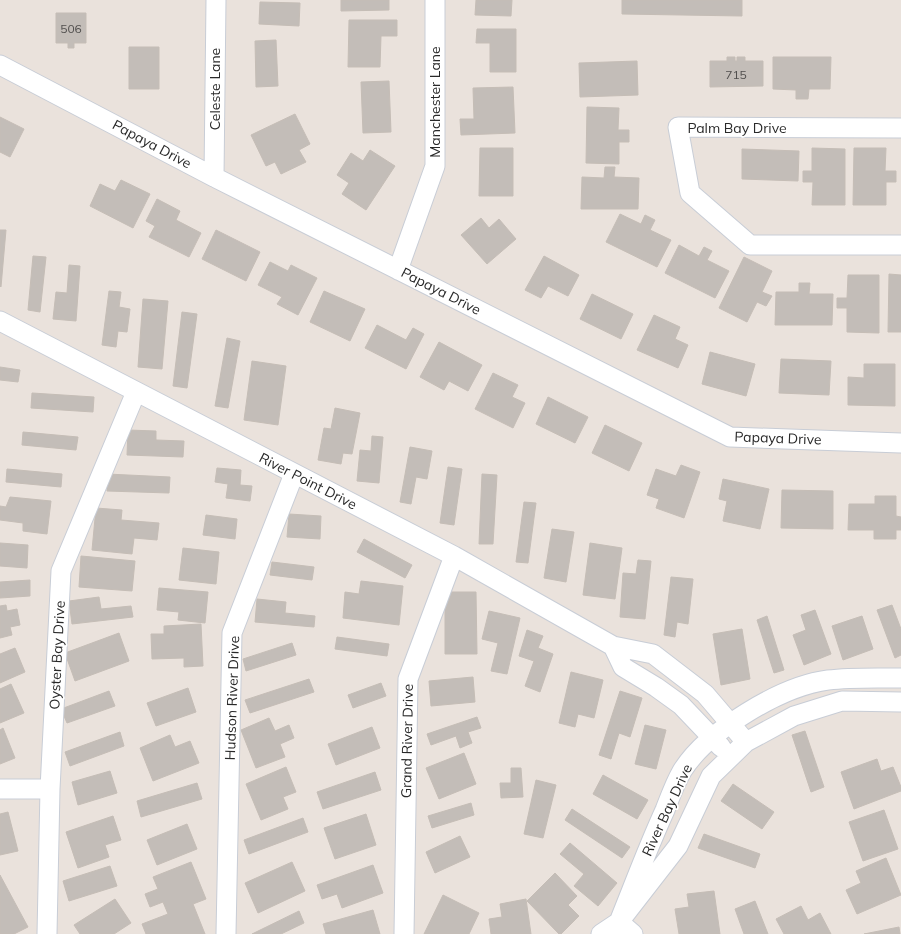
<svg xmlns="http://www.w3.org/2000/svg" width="901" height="934" font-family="Mulish,sans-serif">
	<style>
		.building { fill: #c3bdb8; stroke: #c5bdb6 }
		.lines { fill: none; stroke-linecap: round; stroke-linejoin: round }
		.street-casing { stroke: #c8cdd6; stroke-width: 21 }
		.street { stroke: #fff; stroke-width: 19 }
		.labels { text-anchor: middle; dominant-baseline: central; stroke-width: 3.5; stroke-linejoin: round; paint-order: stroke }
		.number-label { font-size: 12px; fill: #504e4d }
		.street-label { font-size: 14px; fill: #292929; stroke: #fff }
	</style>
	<rect width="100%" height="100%" fill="#eae2dc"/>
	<path class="building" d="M341 0H389V10L341 11Z
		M476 0H512L511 16 475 15Z
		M622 0H742V16L622 14Z
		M260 2 300 3 299 26 259 24Z
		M56 13H86V43H74V48H68V43H56Z
		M349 20H397V36H381L380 67H348Z
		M477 29H516V72H490V43H476Z
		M276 40 278 86 256 87 255 41Z
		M129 47H159V89H129Z
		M727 57H735V61H737V57H745V61H763V86L710 87V61H727Z
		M773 57H831L830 89H809L808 99H796V90L773 89Z
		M637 61 638 95 580 97 579 63Z
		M389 81 391 132 363 133 361 82Z
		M513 87 515 133 461 135 460 119H474L473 88Z
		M587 107 619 108 618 130H629V142H619V164L586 163Z
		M295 114 310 144 299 150 306 162 281 174 275 162 266 166 251 135Z
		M0 117 24 129 10 157 0 152Z
		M480 148H513V196H479Z
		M812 148 845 149V205H812L813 182H803V171H812Z
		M854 148H886L885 171H896V182H886V205H853Z
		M742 149 799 151 798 181 742 179Z
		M370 150 395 166 366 210 342 194 349 183 337 175 351 153 363 161Z
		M605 167H615L614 177 639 178 638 209H581L582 177 604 178Z
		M121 180 150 194 133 228 90 206 100 184 115 191Z
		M157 199 180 211 176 220 201 233 189 257 149 237 155 226 146 221Z
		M620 214 641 224 645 215 655 220 650 230 671 240 657 267 606 242Z
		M481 218 489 228 499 219 516 239 487 264 461 235Z
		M0 230H6L1 287 0 286Z
		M216 230 260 252 246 281 202 259Z
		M679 245 699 256 704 247 712 251 707 260 729 271 715 298 665 273Z
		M33 256 46 257 40 312 28 310Z
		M544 256 579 275 568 296 548 286 541 298 525 290Z
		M744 257 772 271 762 292 772 296 766 306 757 302 747 322 719 308Z
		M270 262 288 271 291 265 317 278 298 315 277 304 282 297 258 285Z
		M69 265 80 266 76 321 53 319 56 292 67 293Z
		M889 274 901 275V332H888Z
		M848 275H879V333L847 332V308H837V298H847Z
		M799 283H810L809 294H833L832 325H775L776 292H799Z
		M109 291 121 292 119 307 130 309 127 332 118 331 116 347 102 345Z
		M324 291 365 309 350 341 310 322Z
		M592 294 633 314 621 339 580 319Z
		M143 299 168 301 162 369 138 367Z
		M182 312 197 314 187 388 173 386Z
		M654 315 680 327 675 339 688 345 678 368 637 350Z
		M377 325 406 340 413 328 424 334 406 369 365 348Z
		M227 338 240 341 228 408 215 406Z
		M439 342 482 365 468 391 449 381 444 390 420 377Z
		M710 352 755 364 746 396 702 384Z
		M781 359 831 361 829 395 779 393Z
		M252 361 286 366 278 425 244 420Z
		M864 364H895V406L848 405V377L864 378Z
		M0 367 20 370 18 382 0 380Z
		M493 373 518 385 512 397 525 403 513 428 475 409Z
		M32 393 94 397 93 412 31 408Z
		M548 397 588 417 575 443 536 424Z
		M335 408 360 413 352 454 343 453 341 464 318 460 324 428 331 429Z
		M605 425 642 443 629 471 592 453Z
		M128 430 156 431V440L184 441 183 457 127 455Z
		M23 432 78 437 76 450 22 445Z
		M372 436 383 437 379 483 357 481 360 450 371 451Z
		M410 447 432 451 427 479 416 477 411 504 400 502Z
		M681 465 700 472 684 518 656 508 659 499 647 495 656 469 676 476Z
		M448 467 462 469 454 525 440 523Z
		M217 468 241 470 240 485 252 486 250 501 226 498 228 484 215 482Z
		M7 469 62 474 61 487 6 482Z
		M107 474 170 477 169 493 107 491Z
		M482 474 497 475 493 544H479Z
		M723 479 769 489 760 529 723 521 727 501 719 499Z
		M782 490 833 491V529L781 528Z
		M875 496H896V516L901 517V530H896V539H874V530H848L849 504H875Z
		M10 497 51 501 47 534 23 531V523L0 520V506L6 507Z
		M524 502 536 503 528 563 516 562Z
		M96 508 122 510 121 520 159 523 157 540 134 538 132 554 92 550Z
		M289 514 321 516 320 539 287 537Z
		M206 515 237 519 235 539 203 535Z
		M552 529 574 532 566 582 544 578Z
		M364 539 412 565 405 578 357 552Z
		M0 543 28 545 27 568 0 566Z
		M590 543 622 548 615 599 583 595Z
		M183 548 219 552 216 584 179 580Z
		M81 556 135 561 132 591 79 587Z
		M638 560 651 561 645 619 620 617 623 573 636 574Z
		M272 562 314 567 312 580 270 575Z
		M671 577 693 579 688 624 677 622 675 637 664 635Z
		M30 580V596L0 598V582Z
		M361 581 403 586 399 625 343 618 345 592 359 594Z
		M159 588 208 592 205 623 178 620 179 612 157 610Z
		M445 592H476L477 654H445Z
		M99 597 101 609 131 606 133 617 72 624 69 601Z
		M257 599 286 602 285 613 315 616 314 627 255 622Z
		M6 605 7 611 17 609 20 625 10 627 12 635 0 638V606Z
		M892 605 901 629V655L895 658 877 610Z
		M815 610 831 654 804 665 793 635 806 630 801 615Z
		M489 611 520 618 507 674 491 671 498 643 482 639Z
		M767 616 784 670 774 673 757 620Z
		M862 616 873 649 843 660 832 626Z
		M201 624 203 666 184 667V658L152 659 151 634H164V626Z
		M742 629 750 679 721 685 713 634Z
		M527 630 543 636 538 648 553 654 540 692 525 686 534 661 519 656Z
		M119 633 129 661 75 681 65 653Z
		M337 637 389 644 387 656 335 649Z
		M292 643 296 655 246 671 243 659Z
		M15 648 25 672 0 683V654Z
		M571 672 603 680 594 718 578 714 575 727 559 723Z
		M473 677 475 702 431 706 429 681Z
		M309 679 314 692 250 713 245 700Z
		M381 683 386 696 353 708 348 695Z
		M11 684 24 713 0 723V689Z
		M188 688 196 712 156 726 147 703Z
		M109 691 115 706 67 723 61 709Z
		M620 691 642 698 630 737 619 733 611 759 599 755Z
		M477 717 481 728 468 732 472 743 460 748 456 736 431 745 427 734Z
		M269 718 275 731 289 725 294 738 280 744 285 757 256 768 241 730Z
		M645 725 666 730 656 769 635 764Z
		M372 727 380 748 336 765 328 744Z
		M3 728 15 758 0 764V730Z
		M805 731 824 787 811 792 792 735Z
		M120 732 124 746 70 766 65 752Z
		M170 735 175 747 190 741 199 763 153 781 140 748Z
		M464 753 476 784 439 799 426 768Z
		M877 759 881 771 893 767 901 787V791L854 809 841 772Z
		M286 767 296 792 283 797 288 809 261 820 246 784Z
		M511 768H521L523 797 501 798 500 783H511Z
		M110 771 117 793 78 805 72 782Z
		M375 772 381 790 323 809 317 792Z
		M603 775 648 800 637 819 593 794Z
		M536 780 556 785 543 838 524 834Z
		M197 783 202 799 141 817 137 801Z
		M733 784 774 812 762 829 721 801Z
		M471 803 474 815 432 828 428 816Z
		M572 809 630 847 622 858 565 820Z
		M884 810 898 849 863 861 849 822Z
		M8 812 18 851 0 855V814Z
		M366 814 376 845 335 859 324 828Z
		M113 816 121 840 105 845 109 857 78 868 66 832Z
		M303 818 308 832 249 854 244 840Z
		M187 824 197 849 157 865 147 840Z
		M704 834 760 854 755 868 698 848Z
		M460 836 470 857 435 873 426 852Z
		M570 843 617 883 598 906 574 886 584 874 560 854Z
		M886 858 901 895 857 914 846 890 861 883 856 871Z
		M191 862 206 899 193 904 205 934H146L142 924 168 914 163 902 150 907 145 894 158 889 153 877Z
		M292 862 305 891 258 913 245 883Z
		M373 865 383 893 342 908 337 894 322 899 317 885Z
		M110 866 117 886 69 901 63 881Z
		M555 873 577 896 568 905 579 916 561 934H559L527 901Z
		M0 875 28 927 14 934H0Z
		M714 891 720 934H679L675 909 689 907 687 894Z
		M443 895 479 913 469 934H424Z
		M115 899 131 923 114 934H80L74 925Z
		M526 899 531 934H491L489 919 502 917 500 904Z
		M755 901 768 934H744L735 909Z
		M801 906 808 920 820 913 831 934H784L776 919Z
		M373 910 380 934H326L323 924Z
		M299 911 304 923 281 934H252Z
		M899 927 900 934H864Z"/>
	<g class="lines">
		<defs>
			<path id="street" d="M0 65 214 177 730 437 901 443
				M901 128 678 127 690 193 750 245H901
				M214 177 216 0
				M398 270 435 166V0
				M0 321 454 556 613 646 653 654 705 694 746 742
				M613 646 623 667 656 687 681 705 721 747
				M0 789H50
				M619 922C634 885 648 847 665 810 670 797 675 783 682 771 707 731 781 686 828 680 852 677 877 678 901 678
				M619 922 633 934
				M47 934 50 789 61 571 136 392
				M226 934 232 633 294 474
				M404 934 408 679 454 556
				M601 934 619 922 678 846 711 776 746 742 794 716 842 701 901 702"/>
		</defs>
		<use href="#street" class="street-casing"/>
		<use href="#street" class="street"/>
	</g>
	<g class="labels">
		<g class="number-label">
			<text x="71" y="28">506</text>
			<text x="736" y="74">715</text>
		</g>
		<g class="street-label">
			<text transform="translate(215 89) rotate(-90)">Celeste Lane</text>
			<text transform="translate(435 102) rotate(-90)">Manchester Lane</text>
			<text x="737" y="128">Palm Bay Drive</text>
			<text transform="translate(152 144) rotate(28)">Papaya Drive</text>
			<text transform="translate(441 291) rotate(27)">Papaya Drive</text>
			<text transform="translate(778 438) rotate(2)">Papaya Drive</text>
			<text transform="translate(308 481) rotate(27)">River Point Drive</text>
			<text transform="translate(57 655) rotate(-87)">Oyster Bay Drive</text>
			<text transform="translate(232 698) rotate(-88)">Hudson River Drive</text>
			<text transform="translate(407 741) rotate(-89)">Grand River Drive</text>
			<text transform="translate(667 810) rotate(-65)">River Bay Drive</text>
		</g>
	</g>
</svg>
